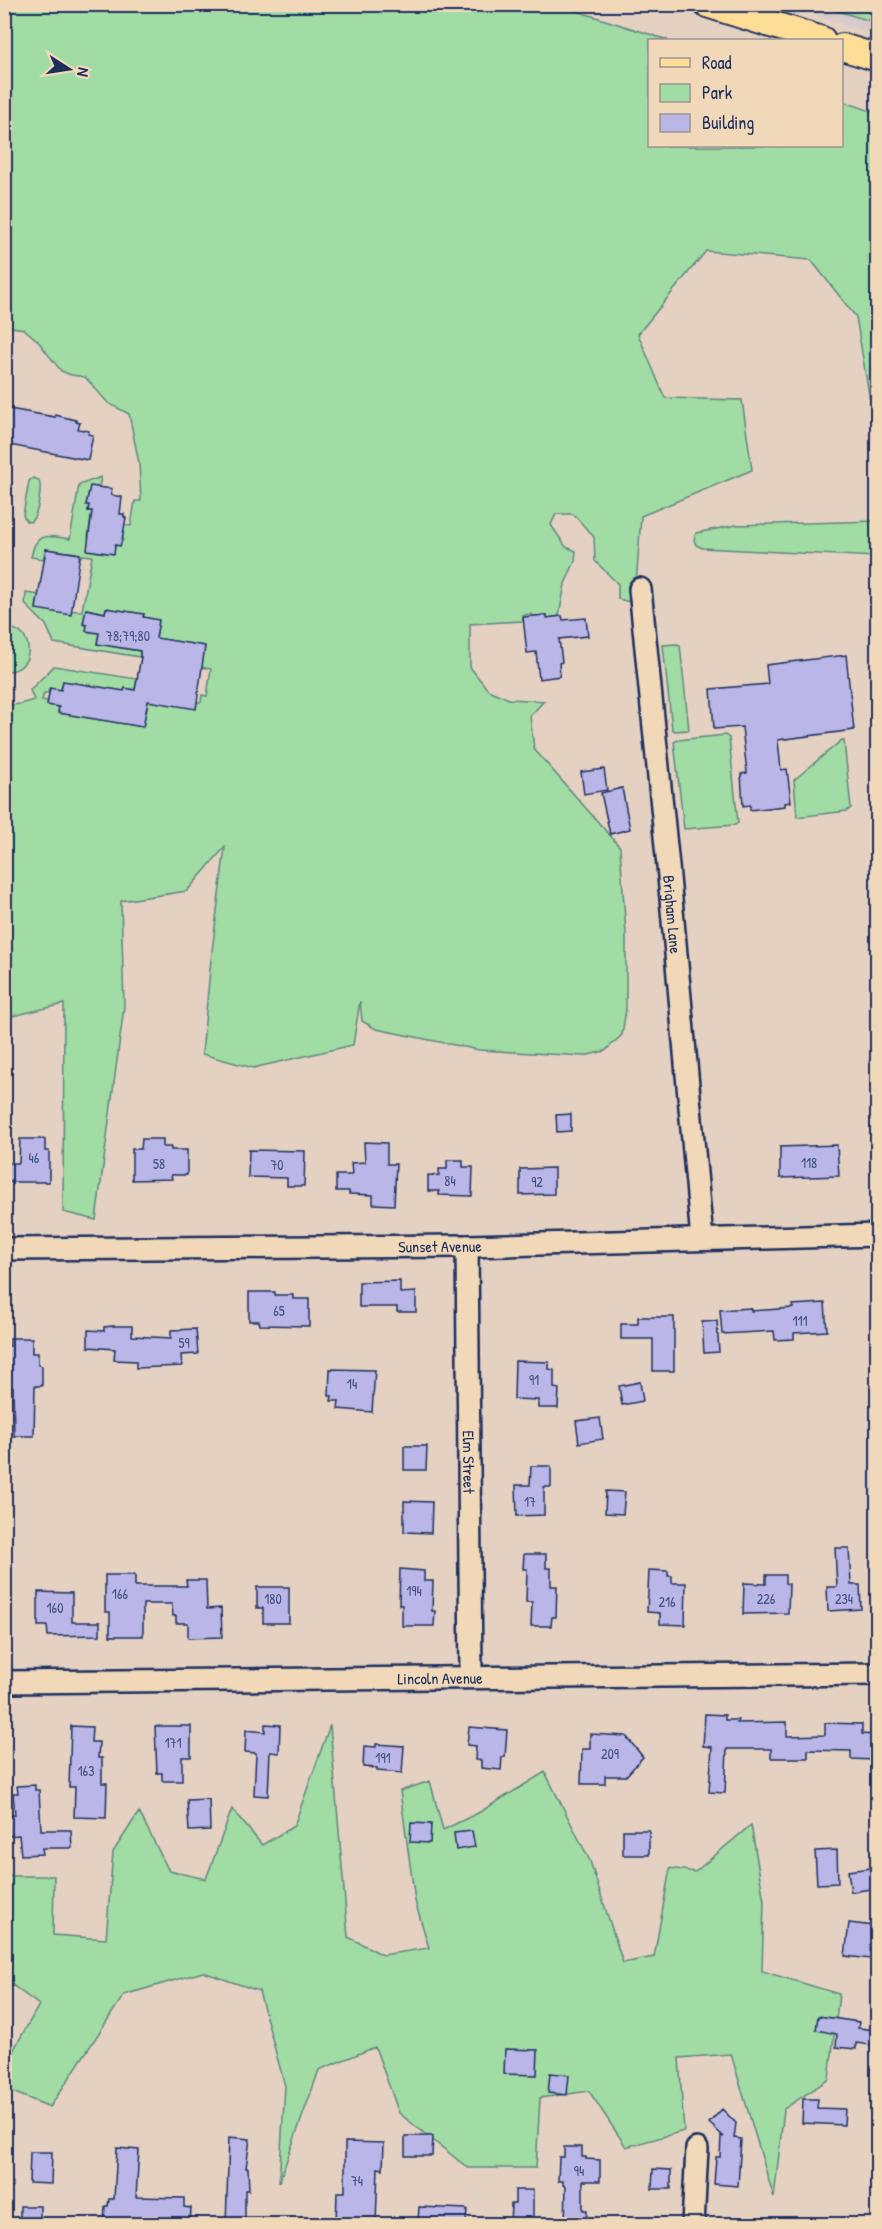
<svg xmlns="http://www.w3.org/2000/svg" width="882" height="2229" font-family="'Patrick Hand',sans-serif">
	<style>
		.built { fill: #d8c9cd }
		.green { fill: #a0dca3; stroke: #5e8680; stroke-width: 1.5 }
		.building { fill: #bab6e8; stroke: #1b2f5e; stroke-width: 1.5 }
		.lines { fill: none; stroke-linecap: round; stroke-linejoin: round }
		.minor-casing { stroke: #1b2f5e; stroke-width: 26 }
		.major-casing { stroke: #1b2f5e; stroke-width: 30 }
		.minor { stroke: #f0d8b8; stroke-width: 21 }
		.major { stroke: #fedd96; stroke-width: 26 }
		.labels { text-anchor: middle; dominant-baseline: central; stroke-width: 4.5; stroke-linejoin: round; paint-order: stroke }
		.number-label { font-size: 14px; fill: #435180 }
		.street-label { font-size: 16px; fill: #1b2f5e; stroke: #f0d8b8 }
	</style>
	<rect width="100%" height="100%" fill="#e5d1c2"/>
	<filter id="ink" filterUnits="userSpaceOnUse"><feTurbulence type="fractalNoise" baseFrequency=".0167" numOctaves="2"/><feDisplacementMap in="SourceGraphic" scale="12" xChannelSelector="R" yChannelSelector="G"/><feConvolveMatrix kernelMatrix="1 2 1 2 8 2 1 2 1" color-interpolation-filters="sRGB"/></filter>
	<g filter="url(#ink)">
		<path class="built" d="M784 5H877V35Z"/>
		<path class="green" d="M5 5H558L668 40H650V146H842V101L877 113V443L856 317 811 260 706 251 638 334 665 398 742 400 752 470 641 516 636 587 630 590V602L618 599V584L595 561 594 537 573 514H556L551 525 566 547 576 551 575 561 565 584 559 616 547 618V615L533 616 532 614 523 615V621L470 624V667L488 690 509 699 544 701 530 716 534 749 620 847 626 934V1009L622 1035 605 1051 584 1056 479 1050 376 1029 362 1021 360 1001 353 1045 253 1068 202 1054 211 959 225 847 187 891 121 901 124 1007 96 1220 63 1212 64 1004 8 1017 5 1032V706L20 704 34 700 30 690 54 666 137 679 135 690 125 688 124 691 63 681 61 690 49 688 48 693H44L42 700 48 701 47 705 59 707 58 713 143 727 148 701 196 708 197 702H201L202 695 207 696 211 669 201 667 205 646 156 638 159 620 143 617 144 614 106 608 105 613 90 610 83 624 87 625 86 631 99 633 97 644 140 651V657L54 643 46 625 25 604 26 593 41 595 37 600 36 609 82 611 92 556 82 555 80 559 76 558V553L46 549 43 559 31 557C36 530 48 536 70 539L79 485 101 477 99 487H96L94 496 88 495 86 504 89 505 88 511H92L88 537 94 551 114 554 115 545 123 540V525L131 526 135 501H141L139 463 129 414 108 403 85 377 71 375 61 371 37 340 24 329 12 327 5 322Z
			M818 5H877V23Z
			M33 478 39 480C42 488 38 518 30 522L26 521 23 515 29 481Z
			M877 521V557L702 548 696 545 694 540 696 533 736 525Z
			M5 628C36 627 36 673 5 671Z
			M677 644 680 645 689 730 675 731 672 729 663 645Z
			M725 735 729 738 738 823 735 825 684 829 674 742 678 740Z
			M842 740 844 741 851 808 847 811 797 817 794 780Z
			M330 1725 348 1937 383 1955 429 1948 415 1901 400 1791 430 1781 443 1830 480 1812 545 1772 590 1861 623 1963 654 1957 670 1868 695 1872 751 1825 764 1901 762 1971 839 1994 829 2079 784 2109 774 2198 731 2054 679 2058 684 2131 626 2147 589 2091 540 2098 536 2168H468L399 2113 375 2047 319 2070 279 2182 285 2086 259 1991 203 1972 124 1995 50 2107 5 2089V2065L39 2005 12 1985 5 1989V1876H54L53 1935 106 1939 113 1852 139 1812 169 1871 206 1879 232 1809 262 1845 294 1826Z"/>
		<path class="building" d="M4 408 55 417V415L76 420V422L80 423 78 429 89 431 88 434 93 435 88 460 4 444Z
			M90 486 112 489 111 495 122 497 120 514H124V517L126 518 122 540 120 546 115 545 114 554 87 550 92 511H88L89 505H86Z
			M46 549 80 554 71 615 36 609Z
			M106 608 144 614 143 617 159 620 156 638 205 646 196 709 148 701 143 727 58 713 59 707 47 705 50 688 61 690 63 681 124 691 125 688 135 690 141 657H140V651L97 644 99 633 86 631 87 625 83 624 86 609 105 613Z
			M547 615V618L562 616 563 620 586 618 588 636 559 639 562 662 559 663 560 676 539 679 536 652 527 653 523 617Z
			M846 655 854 730 778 740 781 770 787 769 791 802 785 803V806L750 810V805L743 806 741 774 747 773 742 727 714 729 711 689 768 684 766 665Z
			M604 769 607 790 584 794 581 772Z
			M622 788 630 829 610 834 601 793Z
			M571 1114V1131L557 1132 556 1115Z
			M20 1139H45V1151H49V1182H6L7 1163H19Z
			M142 1139H163V1147H171V1150H187V1175H171L172 1179 132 1180V1149H141Z
			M364 1142 387 1143V1164H396L394 1205 373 1204V1195L349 1194V1191H336V1175H352L351 1163 365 1162Z
			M837 1145 839 1176 780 1178V1147Z
			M249 1150 305 1151 304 1186H287V1178L248 1177Z
			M447 1160H463V1167H473L472 1196 439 1195V1191H428V1175L439 1176V1169H447Z
			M554 1168V1194L520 1195V1169Z
			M400 1281V1293L416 1292V1312H397V1307H359V1282Z
			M249 1292H275V1295H293V1299H309V1326L260 1325 259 1321H249Z
			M825 1303 827 1331 794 1333V1339L775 1340 774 1331 722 1334 720 1310 751 1308V1311L793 1308 792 1305Z
			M638 1317H674V1371H653V1339H621V1324H638Z
			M717 1321 719 1352 704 1353 702 1322Z
			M113 1326H132V1336L171 1338V1330L196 1329 198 1354 181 1355 182 1366 136 1368V1361L114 1360 115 1349 88 1347V1330L104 1331V1327Z
			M10 1338H32V1353H38V1365L42 1366V1386H35L34 1436H14L13 1387H7L8 1376H4V1346H10Z
			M515 1361 549 1362V1369L554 1370V1388L559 1389 558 1408H538V1400L514 1399Z
			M330 1369 375 1370 372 1412 338 1409 339 1401H331L332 1396H329Z
			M640 1382 643 1401 622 1405 619 1386Z
			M600 1418 603 1439 579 1443 576 1421Z
			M404 1446H427L426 1470H404Z
			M531 1466H551V1487H544V1515L517 1516 516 1485H530Z
			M606 1491 625 1492 623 1514 605 1513Z
			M404 1501 432 1502 431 1533 404 1532Z
			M835 1548H849L851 1585H860L861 1609 828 1611 827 1587H837Z
			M524 1554H546V1568H551V1586H557L556 1617H552L551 1626H531L532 1602H526L527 1569H523Z
			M400 1569 424 1571V1581H433L432 1611H435L434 1626H402V1605H399Z
			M649 1570 668 1571V1576H672V1583H686L685 1625 660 1624V1613L647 1612Z
			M105 1575H135V1586H187L186 1580H206L207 1609 221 1608 222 1637 188 1638V1623H176V1616H173L172 1604H143V1636H110V1612H105Z
			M766 1575H785V1583L789 1584 788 1613 743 1614 744 1583 766 1584Z
			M257 1587H289V1623H263V1608H257Z
			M38 1592 72 1593V1622H100V1635L48 1636 47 1626H38Z
			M705 1714 725 1715V1720H738L737 1723 787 1722V1736L825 1735V1723L862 1724V1734L873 1735V1760L851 1759V1751L808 1750V1758H771V1749H727L725 1793 709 1792 712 1747 703 1746Z
			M265 1724 280 1725 279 1753 270 1752 268 1796 254 1795 256 1753 245 1752 246 1730 265 1732Z
			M71 1726 92 1727 91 1742H99L98 1758H102V1783H107L106 1818 74 1817 75 1787H69Z
			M155 1726H191V1757H182V1781H162V1773H157Z
			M469 1727 507 1730 505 1757H502L501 1770 481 1768V1760H475L476 1746 467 1745Z
			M590 1734 626 1736 643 1757 626 1776H605V1784H581L582 1749H590Z
			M376 1744 404 1746 402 1773 377 1771V1768L363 1767 364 1746 376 1747Z
			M35 1785V1790H39L41 1830H71L72 1848H42L43 1854 21 1855 19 1835 9 1836 8 1816 15 1815 13 1793H18L17 1786Z
			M209 1799 210 1830 189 1831 187 1800Z
			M411 1823 431 1824 430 1843 410 1842Z
			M623 1830H649V1855H623Z
			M472 1831 475 1847 456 1850 454 1833Z
			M837 1850 838 1883 817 1884 815 1851Z
			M878 1867V1888L851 1892 848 1871Z
			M849 1923 874 1926 871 1959 845 1956Z
			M818 2016 859 2022 858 2028 878 2030V2046L856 2043V2049L836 2047 837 2034 816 2030Z
			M505 2049 538 2050 537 2075 504 2074Z
			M550 2073 569 2075 567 2095 548 2093Z
			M803 2099H818L817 2108 845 2109 844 2125 802 2123Z
			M722 2109 736 2123 734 2138 741 2139 738 2186 714 2184 716 2157H720L721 2136 724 2137 709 2123Z
			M405 2136H433L432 2156H405Z
			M229 2137 250 2139 246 2168H248L249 2190H245V2224H226Z
			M345 2142 384 2143 383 2169 378 2168 376 2224H336L337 2192H345Z
			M564 2147H582V2157H586V2159L600 2160V2181H583V2210H587L586 2224H565L566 2186 563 2185V2181H558L559 2157H564Z
			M117 2148 139 2150 136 2197 184 2198V2207L191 2208 190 2224 125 2221V2224H104L105 2206H108L109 2199H114Z
			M30 2152H52L51 2184 29 2183Z
			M653 2169 671 2170V2189H652Z
			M515 2190H533V2224H510L511 2204H515Z
			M20 2206H40V2224H20Z
			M419 2207 467 2209 466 2224 418 2222Z"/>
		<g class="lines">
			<defs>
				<g id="minor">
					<path id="s1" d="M640 589 668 866 702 1239"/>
					<path id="s2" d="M467 1246 471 1676"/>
					<path id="s3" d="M4 1249 467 1246 878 1235"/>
					<path id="s4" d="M4 1682 878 1674"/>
					<path d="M693 2224 697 2149"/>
				</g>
				<path id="major" d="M707 4 822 40
					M842 47 878 58"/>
			</defs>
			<use href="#minor" class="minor-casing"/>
			<use href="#major" class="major-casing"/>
			<use href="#minor" class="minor"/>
			<use href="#major" class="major"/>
		</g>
	</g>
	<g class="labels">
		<g class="number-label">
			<text x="128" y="635">78;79;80</text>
			<text x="34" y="1157">46</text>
			<text x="809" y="1162">118</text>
			<text x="159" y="1163">58</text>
			<text x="277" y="1164">70</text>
			<text x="450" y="1180">84</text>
			<text x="537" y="1181">92</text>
			<text x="279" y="1310">65</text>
			<text x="800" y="1320">111</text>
			<text x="184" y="1342">59</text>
			<text x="534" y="1379">91</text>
			<text x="352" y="1383">14</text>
			<text x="530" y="1501">17</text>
			<text x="414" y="1590">194</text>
			<text x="120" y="1593">166</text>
			<text x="273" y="1598">180</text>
			<text x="766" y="1598">226</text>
			<text x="844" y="1598">234</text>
			<text x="667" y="1601">216</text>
			<text x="55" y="1607">160</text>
			<text x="173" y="1742">171</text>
			<text x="610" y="1753">209</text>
			<text x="383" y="1757">191</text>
			<text x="86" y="1770">163</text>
			<text x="579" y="2170">94</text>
			<text x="357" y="2180">74</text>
		</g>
		<g class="street-label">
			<text stroke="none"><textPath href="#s1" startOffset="327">Brigham Lane</textPath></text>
			<text stroke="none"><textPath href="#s3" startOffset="436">Sunset Avenue</textPath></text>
			<text stroke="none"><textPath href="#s2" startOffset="216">Elm Street</textPath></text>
			<text stroke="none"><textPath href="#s4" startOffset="436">Lincoln Avenue</textPath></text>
		</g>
	</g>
	<rect width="882" height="2229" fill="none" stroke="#f0d8b8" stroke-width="24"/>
	<rect x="12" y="12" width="858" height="2205" fill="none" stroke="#1b2f5e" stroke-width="2" filter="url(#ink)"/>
	<rect x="648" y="39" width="195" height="108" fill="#f0d8b8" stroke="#9b9494" stroke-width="1.5"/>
	<rect x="660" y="58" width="30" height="9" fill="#fedd96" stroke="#9b9494" stroke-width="1.5"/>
	<text x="702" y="69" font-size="18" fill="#1b2f5e">Road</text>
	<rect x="660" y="84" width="30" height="18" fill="#a0dca3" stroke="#9b9494" stroke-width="1.5"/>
	<text x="702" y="99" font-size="18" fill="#1b2f5e">Park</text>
	<rect x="660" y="114" width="30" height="18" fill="#bab6e8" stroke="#9b9494" stroke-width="1.5"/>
	<text x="702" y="129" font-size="18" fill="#1b2f5e">Building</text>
	<g transform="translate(69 69) rotate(102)" stroke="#f0d8b8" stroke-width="4.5" paint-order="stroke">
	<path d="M0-4.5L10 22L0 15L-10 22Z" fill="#1b2f5e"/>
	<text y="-9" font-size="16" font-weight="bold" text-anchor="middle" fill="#1b2f5e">N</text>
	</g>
</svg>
